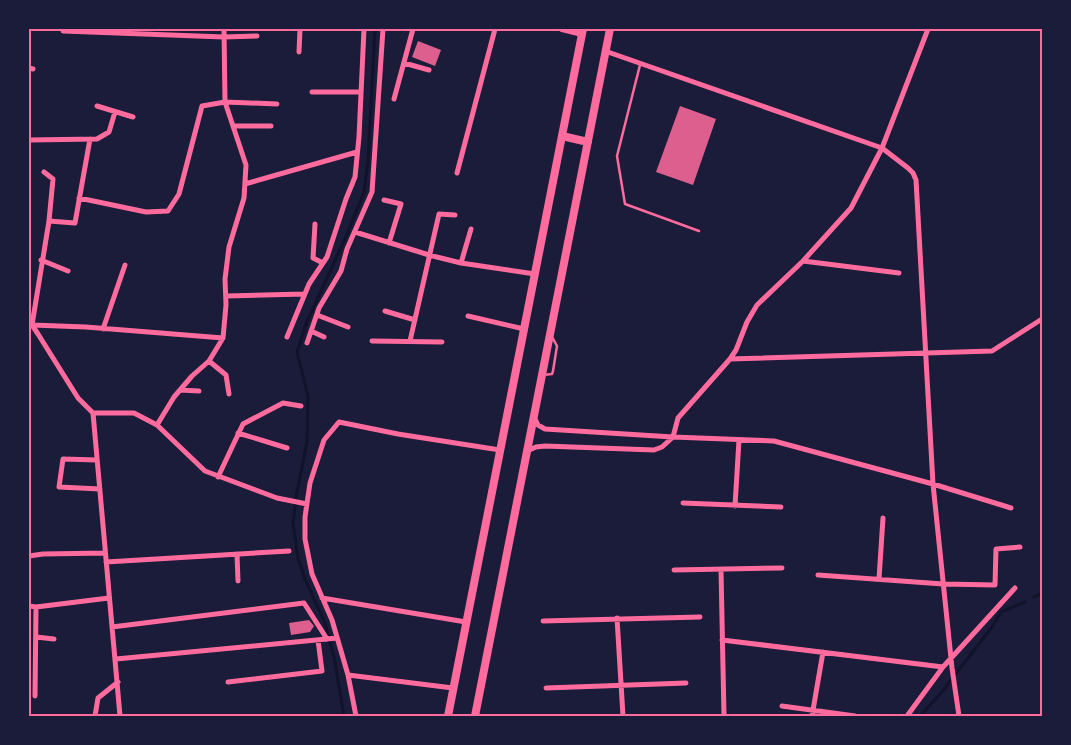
<svg xmlns="http://www.w3.org/2000/svg" width="1071" height="745" font-family="'DM Sans',sans-serif">
	<style>
		.lines { fill: none; stroke-linecap: round; stroke-linejoin: round }
		.stream { stroke: #12122b; stroke-width: 3 }
		.building { fill: #dd5f8e }
		.service { stroke: #ff6b9d; stroke-width: 2.5 }
		.minor { stroke: #ff6b9d; stroke-width: 5 }
		.tertiary { stroke: #ff6b9d; stroke-width: 6 }
		.primary { stroke: #ff6b9d; stroke-width: 8 }
		.neatline { fill: none; stroke: #ff6b9d; stroke-width: 2 }
	</style>
	<rect width="100%" height="100%" fill="#1b1b3a"/>
	<g class="lines">
		<path class="stream" d="M1034 597 1042 593
			M344 716 334 657 325 623 305 579 298 558 293 523 297 492 307 442 308 396 297 352 306 324 348 232 364 192 368 162 375 29
			M920 716 941 693 992 627 1001 612 1025 602"/>
	</g>
	<path class="building" d="M418 41 441 50 435 66 412 57Z
		M680 106 716 119 693 185 656 172Z
		M309 620 314 626 310 632 291 635 289 623Z"/>
	<g class="lines">
		<path class="service" d="M640 65 617 156 625 204 699 231
			M543 375 552 374 553 371 557 346 551 335"/>
		<path class="minor" d="M928 29 882 148 851 208 803 261 757 305 747 322 736 350 730 359 678 418 673 437 774 441 933 484 1011 508
			M63 31 224 37 257 36
			M605 51 882 148 908 168 913 173 916 180 933 484 952 668 959 716
			M299 52 300 29
			M404 63 429 70
			M29 68 33 69
			M312 92H361
			M394 99 413 29
			M97 106 133 117
			M233 126H271
			M29 140 97 139 109 132 115 112
			M44 172 53 179 49 221 32 325 86 327 223 338
			M457 173 495 29
			M245 184 357 152
			M79 198 146 212 168 211 179 194 202 106 225 102 277 104
			M384 200 401 204 389 243
			M49 221 75 223 90 139
			M315 224 313 258 323 263
			M355 232 429 255 461 263 535 274
			M41 260 68 271
			M803 261 899 273
			M461 263 471 229
			M226 296 305 294
			M385 311 415 320
			M317 315 348 327
			M468 316 524 329
			M29 325H32L38 334 78 398 93 413H134L157 425 205 471 277 498 307 504
			M103 329 125 265
			M311 331 324 337
			M287 337 309 284 327 257 346 199 355 177 359 137 364 29
			M372 341 442 342
			M410 341 439 214 455 215
			M307 343 319 308 341 271 347 249 372 192 383 29
			M730 359 992 351 1042 319
			M209 361 226 375 229 394
			M180 390 199 391
			M93 413 120 716
			M157 425 174 397 192 376 209 361 223 338 226 305 225 279 229 247 244 198 246 165 225 102 224 29
			M238 433 287 448
			M527 451 536 447 545 446 654 450 662 447 673 437 545 429 538 425 534 417
			M97 460 63 459 59 487 100 489
			M218 477 243 424 283 403 301 406
			M683 503 781 507
			M735 506 739 440
			M237 554 238 581
			M29 556 43 554 105 553
			M106 562 289 551
			M674 570 782 568
			M721 570 724 716
			M818 575 943 584 995 585 996 549 1020 547
			M879 579 883 518
			M322 598 466 622
			M29 606 36 607 109 598
			M617 618 623 716
			M543 621 700 617
			M112 627 304 603 327 639
			M36 637 54 639
			M722 640 943 667
			M116 659 337 638
			M348 675 453 688
			M228 682 322 671 318 640
			M546 688 686 683
			M35 696 36 607
			M782 706 855 716
			M95 716 98 698 118 682
			M356 716 348 675 332 620 312 574 305 539V517L310 483 324 440 339 422 398 434 500 450
			M812 716 823 652
			M907 716 943 667 1015 588"/>
		<path class="tertiary" d="M562 29 582 34"/>
		<path class="primary" d="M562 136 588 142
			M448 716 583 29
			M475 716 610 29"/>
	</g>
	<rect width="1071" height="745" fill="none" stroke="#1b1b3a" stroke-width="60"/>
	<rect x="30" y="30" width="1011" height="685" class="neatline"/>
</svg>
